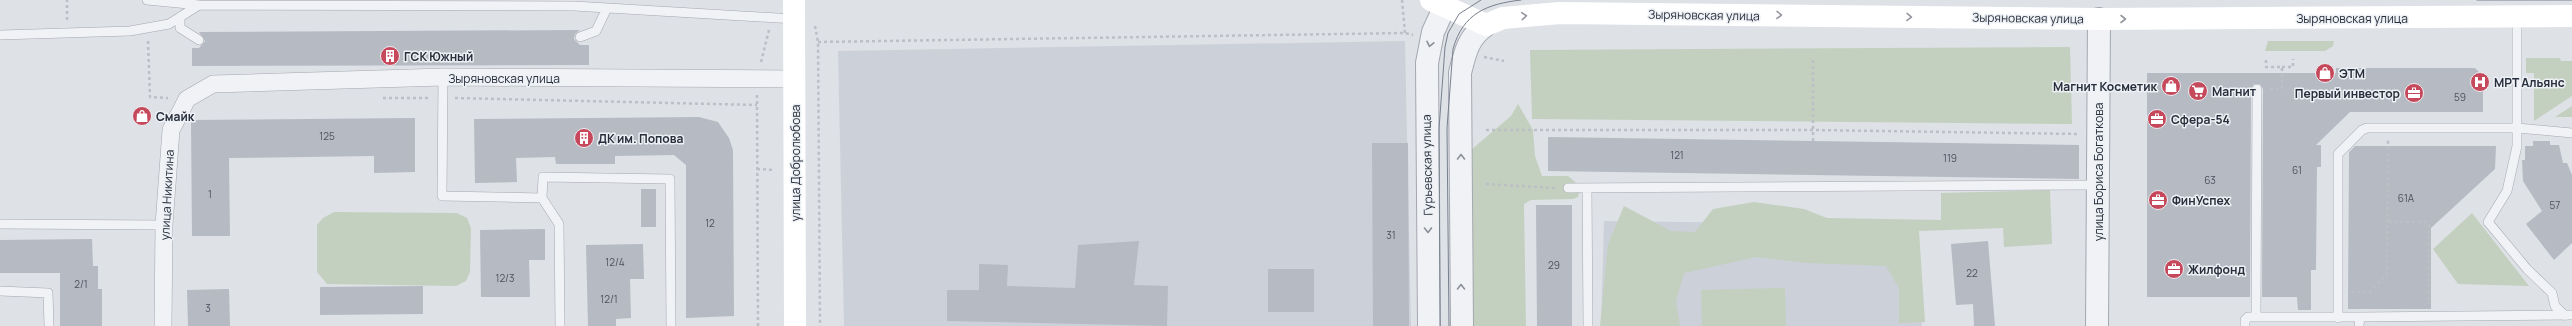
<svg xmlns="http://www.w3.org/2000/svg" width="2572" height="326" font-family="Manrope,sans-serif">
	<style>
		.built { fill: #ccd0d8 }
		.green { fill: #c3d0bf }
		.building { fill: #b5bac3 }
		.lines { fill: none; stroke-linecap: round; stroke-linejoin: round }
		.service-casing { stroke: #a4a8b0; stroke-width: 10 }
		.minor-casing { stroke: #a4a8b0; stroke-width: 18 }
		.tertiary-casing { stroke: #a4a8b0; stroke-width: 24 }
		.path { stroke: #bcbfc5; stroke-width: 2.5; stroke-dasharray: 3 3; stroke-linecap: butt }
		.service { stroke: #f0f2f5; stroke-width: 9 }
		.minor { stroke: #f0f2f5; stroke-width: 17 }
		.tertiary { stroke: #f0f2f5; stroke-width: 22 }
		.secondary { stroke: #fff; stroke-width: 22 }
		.tram { stroke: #78808f; stroke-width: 1 }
		.oneway { stroke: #94979e }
		.oneway2 { stroke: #8c9098 }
		.labels { text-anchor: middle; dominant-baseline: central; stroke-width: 3; stroke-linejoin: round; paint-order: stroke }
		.number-label { font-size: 10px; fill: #4b525e }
		.street-label { font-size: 12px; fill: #282f3c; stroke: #edf0f4 }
		.poi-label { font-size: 12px; font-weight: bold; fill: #282f3c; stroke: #edf0f4; text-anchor: start }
	</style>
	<rect width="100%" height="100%" fill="#dee1e6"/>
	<path class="built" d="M1405 41 1411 326H844L838 51Z
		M1604 221 1916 225 1922 326H1601Z"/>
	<path class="green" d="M2268 41H2334L2333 46 2325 51H2265Z
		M2070 47 2072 124 1532 119 1530 50Z
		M2526 58H2560L2561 61H2572V96L2534 121V73H2526Z
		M1518 104 1533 130 1535 156 1542 176H1568L1581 187 1578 197 1573 199 1531 200 1524 204 1526 326H1473L1472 149 1511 116Z
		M2572 106V117H2555Z
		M2050 190 2052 244 2004 247 2003 228 1919 231 1925 322 1899 323V288L1886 266 1808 263 1756 257 1684 273 1676 301 1680 326H1600L1608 244 1624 206 1671 231 1695 232 1713 209 1754 202 1804 209 1827 218 1941 220V193Z
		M334 212 457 213 467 218 471 228 470 272 466 281 456 286 327 284 317 272V225L323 218Z
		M2472 213 2529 286 2458 284 2433 249Z
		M1785 288 1786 326H1702L1701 290Z"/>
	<path class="building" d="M580 30 575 34 574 39 580 45H589V65L192 66V48H199L205 41 199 32Z
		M2336 68H2475L2483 76V112H2350L2316 145H2321V167H2317L2316 270H2311V310H2298L2297 297H2262L2263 89 2260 84H2254L2251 89 2250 297H2147V73H2336Z
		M699 117 718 122 729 138 733 150 734 316 686 318V165L674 155 615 156V164H556L555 157 516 158 517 182 475 183 474 119Z
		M415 118V172L374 173V156L229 158 230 236H192L191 120Z
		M1548 137 2079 145V179L1548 171Z
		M2533 141H2550V145H2559L2563 163H2567L2572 175V243L2554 260 2526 224 2542 211 2523 181 2522 160H2525V146H2533Z
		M1372 143H1408L1409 326H1373Z
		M2355 146H2496L2495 169 2431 228V309H2348L2349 152Z
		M641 189H656V227H641Z
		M1536 205H1572V326H1537Z
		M545 229V260H529L530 297H481L480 230Z
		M92 239 93 266H98V289H102V326H60V273H0V240Z
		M1139 241 1134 285 1168 286 1167 326 947 321V290H979V264L1008 265 1007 286 1075 288 1078 245Z
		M1988 241 1995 326H1974L1973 304 1956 305 1951 244Z
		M643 244 644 279H630L631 318 616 319V326H588L586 245Z
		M1268 269H1314V312H1268Z
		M423 286V314L320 315V287Z
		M229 289 230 326H188L187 290Z"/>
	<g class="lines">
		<defs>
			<path id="service" d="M147 0 199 5
				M180 17V28L199 40
				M2517 17V146L2507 191 2488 222 2527 269 2552 293 2555 306 2565 316
				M0 35 130 31 169 24 199 5 574 6 794 19
				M580 37 596 31 607 8
				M443 77 442 196 542 198 543 177 670 179 671 326
				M1568 188 2097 185
				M1587 188 1588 326
				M542 198 559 224 560 326
				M0 224 164 225
				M0 291 48 293 49 326
				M2256 317 2257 89
				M2338 318V154L2362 130 2367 128H2517L2572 133
				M2245 326V320L2248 317H2360
				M2359 326 2360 317 2572 315"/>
			<path id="minor" d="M163 326 164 225 171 130 187 99 213 84 443 77 794 79"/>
			<path id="tertiary" d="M1429 326 1427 63 1433 32 1444 8
				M1462 326 1460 73C1465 53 1468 37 1486 25
				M2097 326 2099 19"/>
		</defs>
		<use href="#service" class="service-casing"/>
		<use href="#minor" class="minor-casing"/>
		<use href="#tertiary" class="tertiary-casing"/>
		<path class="path" d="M1402 0 1405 33
			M67 20V0
			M815 26 818 42 820 326
			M148 41 150 97 168 98
			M818 42 1405 33 1413 35
			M1484 57 1504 61
			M1813 60V141
			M2266 60V67H2282V89H2269
			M761 62 769 30
			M2282 67H2293V59
			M757 95 758 326
			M383 98H430
			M455 98 757 105
			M1486 130H1813L2080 134
			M757 169 775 170
			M1486 184 1555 188
			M2388 222H2426L2429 224V304
			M2351 292H2370L2387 274 2388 140"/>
		<use href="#service" class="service"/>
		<use href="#minor" class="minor"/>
		<use href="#tertiary" class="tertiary"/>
		<path class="secondary" d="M794 0 795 326
			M1431 0 1486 25 1503 18 1560 13 2099 19 2572 16"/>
		<path class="tram" d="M2477 0H2572
			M1440 326 1439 129 1445 47 1448 33 1459 14 1481 0
			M1449 326 1447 128 1453 49C1463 13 1487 4 1521 0"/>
	</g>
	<defs><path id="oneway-chevron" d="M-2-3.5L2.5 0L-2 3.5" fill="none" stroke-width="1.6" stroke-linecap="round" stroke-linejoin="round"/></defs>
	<g class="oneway">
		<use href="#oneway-chevron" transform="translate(1779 15) rotate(1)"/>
		<use href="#oneway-chevron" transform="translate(1524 16) rotate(-5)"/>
		<use href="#oneway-chevron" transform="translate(1909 17) rotate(1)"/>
		<use href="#oneway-chevron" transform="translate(2123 19)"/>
	</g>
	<g class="oneway2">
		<use href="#oneway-chevron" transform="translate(1430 44) rotate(102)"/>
		<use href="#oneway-chevron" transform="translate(1461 157) rotate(-90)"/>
		<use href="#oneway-chevron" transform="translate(1428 230) rotate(89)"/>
		<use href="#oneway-chevron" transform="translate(1461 287) rotate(-90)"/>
	</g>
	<defs>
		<symbol id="building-disc" viewBox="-11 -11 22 22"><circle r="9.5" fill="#c5495b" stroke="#edf0f4"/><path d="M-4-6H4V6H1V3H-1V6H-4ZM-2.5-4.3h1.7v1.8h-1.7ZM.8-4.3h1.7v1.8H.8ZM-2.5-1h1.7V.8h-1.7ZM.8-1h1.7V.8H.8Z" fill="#fff"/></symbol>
		<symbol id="shop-disc" viewBox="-11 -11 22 22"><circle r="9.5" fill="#c5495b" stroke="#edf0f4"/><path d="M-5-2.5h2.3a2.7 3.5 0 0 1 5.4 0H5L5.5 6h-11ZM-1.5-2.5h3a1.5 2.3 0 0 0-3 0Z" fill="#fff"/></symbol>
		<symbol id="hospital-disc" viewBox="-11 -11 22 22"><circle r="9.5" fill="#c5495b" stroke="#edf0f4"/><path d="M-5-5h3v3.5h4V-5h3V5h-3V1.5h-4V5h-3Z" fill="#fff"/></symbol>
		<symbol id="supermarket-disc" viewBox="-11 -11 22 22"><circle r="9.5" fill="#c5495b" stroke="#edf0f4"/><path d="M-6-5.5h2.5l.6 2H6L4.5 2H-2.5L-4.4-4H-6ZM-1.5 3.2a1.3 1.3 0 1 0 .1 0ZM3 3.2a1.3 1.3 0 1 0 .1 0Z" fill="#fff"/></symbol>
		<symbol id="office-disc" viewBox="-11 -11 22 22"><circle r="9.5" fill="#c5495b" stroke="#edf0f4"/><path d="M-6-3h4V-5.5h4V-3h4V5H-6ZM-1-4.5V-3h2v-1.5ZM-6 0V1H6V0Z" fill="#fff"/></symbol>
	</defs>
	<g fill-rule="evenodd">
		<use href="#building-disc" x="379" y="45" width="22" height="22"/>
		<use href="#shop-disc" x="2314" y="62" width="22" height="22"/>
		<use href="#hospital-disc" x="2469" y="71" width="22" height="22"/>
		<use href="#shop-disc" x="2160" y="75" width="22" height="22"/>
		<use href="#supermarket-disc" x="2187" y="80" width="22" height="22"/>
		<use href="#office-disc" x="2403" y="82" width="22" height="22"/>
		<use href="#shop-disc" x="131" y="105" width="22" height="22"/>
		<use href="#office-disc" x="2146" y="108" width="22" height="22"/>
		<use href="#building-disc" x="573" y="127" width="22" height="22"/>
		<use href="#office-disc" x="2147" y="189" width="22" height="22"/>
		<use href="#office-disc" x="2163" y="258" width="22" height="22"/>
	</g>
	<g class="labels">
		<g class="number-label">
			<text x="2460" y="97">59</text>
			<text x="327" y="136">125</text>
			<text x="1677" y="155">121</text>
			<text x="1950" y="158">119</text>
			<text x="2297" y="170">61</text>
			<text x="2210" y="180">63</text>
			<text x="210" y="194">1</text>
			<text x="2406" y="198">61А</text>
			<text x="2555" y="205">57</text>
			<text x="710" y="223">12</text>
			<text x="1391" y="235">31</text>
			<text x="615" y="262">12/4</text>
			<text x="1554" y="265">29</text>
			<text x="1972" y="273">22</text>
			<text x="505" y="278">12/3</text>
			<text x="81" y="284">2/1</text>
			<text x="609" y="299">12/1</text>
			<text x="208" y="308">3</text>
		</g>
		<g class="street-label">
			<text transform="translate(1704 15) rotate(1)">Зыряновская улица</text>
			<text transform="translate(2028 18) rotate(1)">Зыряновская улица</text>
			<text x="2352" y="18">Зыряновская улица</text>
			<text x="504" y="78">Зыряновская улица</text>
			<text transform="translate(795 163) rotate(-90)">улица Добролюбова</text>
			<text transform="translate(1427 165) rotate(-91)">Гурьевская улица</text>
			<text transform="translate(2098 172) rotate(-90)">улица Бориса Богаткова</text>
			<text transform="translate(167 195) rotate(-87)">улица Никитина</text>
		</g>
		<g class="poi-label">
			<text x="404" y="56">ГСК Южный</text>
			<text x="2339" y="73">ЭТМ</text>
			<text x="2494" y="82">МРТ Альянс</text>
			<text x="2157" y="86" text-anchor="end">Магнит Косметик</text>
			<text x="2212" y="91">Магнит</text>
			<text x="2400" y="93" text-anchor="end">Первый инвестор</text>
			<text x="156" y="116">Смайк</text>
			<text x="2171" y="119">Сфера-54</text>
			<text x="598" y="138">ДК им. Попова</text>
			<text x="2172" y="200">ФинУспех</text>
			<text x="2188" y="269">Жилфонд</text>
		</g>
	</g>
</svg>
